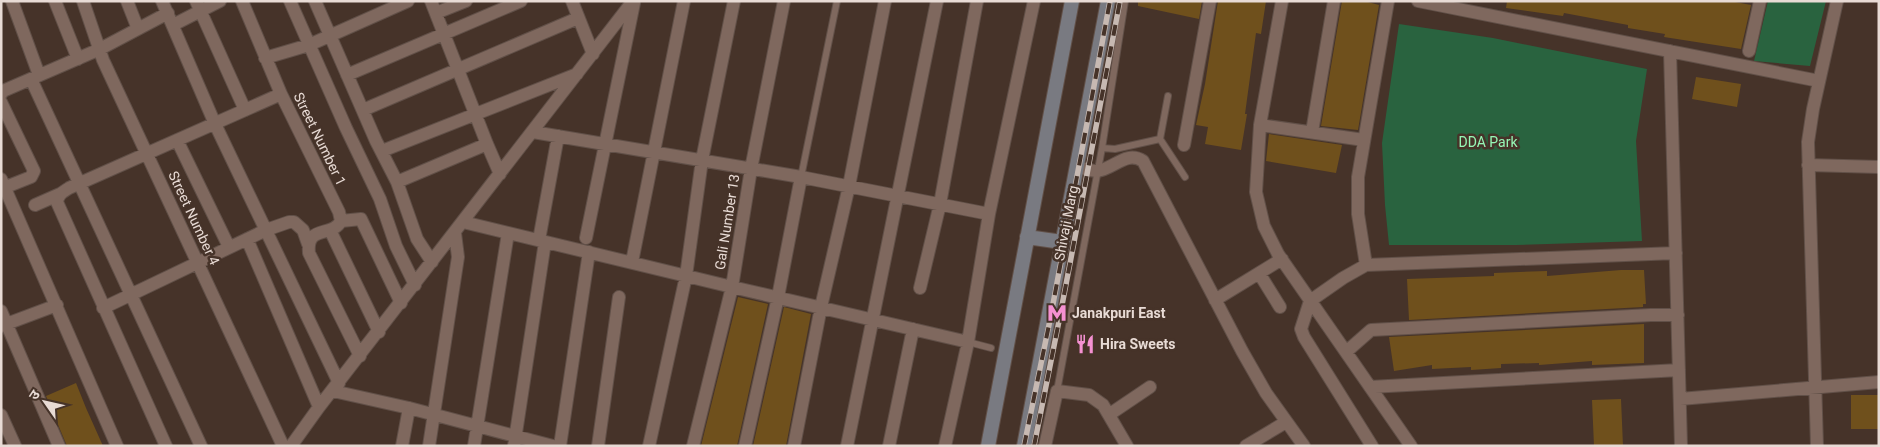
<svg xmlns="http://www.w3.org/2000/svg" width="1880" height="447" font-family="Roboto,'Noto Sans Devanagari',sans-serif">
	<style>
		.green { fill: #29633f }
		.building { fill: #6f501c }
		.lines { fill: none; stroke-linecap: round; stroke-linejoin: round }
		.service-casing { stroke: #615048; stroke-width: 8 }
		.minor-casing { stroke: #615048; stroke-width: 14 }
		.secondary-casing { stroke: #615048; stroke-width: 16 }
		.service { stroke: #7f685e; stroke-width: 6 }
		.minor { stroke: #7f685e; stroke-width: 12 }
		.secondary { stroke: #797a81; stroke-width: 14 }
		.rail-casing { stroke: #c7b9b2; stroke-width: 5.5 }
		.rail { stroke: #463329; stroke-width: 4; stroke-dasharray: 11; stroke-linecap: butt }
		.labels { text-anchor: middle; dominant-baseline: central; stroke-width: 5; stroke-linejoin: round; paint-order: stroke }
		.street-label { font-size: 14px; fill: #e8dbd5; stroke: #463329 }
		.park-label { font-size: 14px; fill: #96f7b6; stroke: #463329 }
		.poi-label { font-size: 14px; font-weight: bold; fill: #e8dbd5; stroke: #463329; text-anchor: start }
	</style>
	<rect width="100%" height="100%" fill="#463329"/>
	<path class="green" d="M1768 1H1826L1810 66 1754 61Z
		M1399 24 1493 38 1647 69 1636 141 1642 241 1516 245H1389L1385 205 1382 143Z"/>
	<path class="building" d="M1138 1H1202L1199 19 1138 6Z
		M1218 1H1266L1261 34 1256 33 1245 114H1247L1241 150 1205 144 1208 127 1196 125 1205 84Z
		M1342 1H1364L1379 5 1358 130 1321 126Z
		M1507 1H1730L1751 5 1741 49 1664 37 1665 34 1628 28V25L1564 13 1563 16 1506 8Z
		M1696 77 1741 84 1737 107 1692 99Z
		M1269 134 1342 145 1336 173 1266 161Z
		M1621 270H1644L1646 304H1643V307L1409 320 1407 279 1494 276V273L1547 271V276Z
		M738 297 768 304 737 446H701Z
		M784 307 811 314 786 446H753Z
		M1644 324V363L1592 365V361L1539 365V363L1501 364V368L1471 370V367L1432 369V365L1394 371 1389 337Z
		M76 383 86 408 103 446H67L46 396Z
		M1851 395H1879V429H1851Z
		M1621 399 1623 446H1594L1592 400Z"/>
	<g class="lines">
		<defs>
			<path id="service" d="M1160 139 1185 177
				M1102 148 1115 149 1160 139 1168 96
				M801 177 837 1
				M968 342 991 348
				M1057 391 1102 148 1125 1"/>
			<path id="minor" d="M12 1 39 75
				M55 1 78 59
				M83 1 103 60 283 446
				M127 1 138 29
				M162 1 215 124 339 383
				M196 1 245 110
				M242 1 281 94 339 212 341 221C332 238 306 224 309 253L360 356
				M290 1 346 128 380 199 396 246 415 285
				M315 1 376 141 397 182 417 239 432 262
				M431 1 487 144 500 174
				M572 1 593 54
				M1282 1 1260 125 1256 192 1264 226 1278 254 1411 446
				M1418 1 1819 81
				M436 13 466 1
				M173 25 220 1
				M1670 51 1681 446
				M1749 51 1760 1
				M265 58 309 45 408 1
				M347 75 521 1
				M31 79 201 446
				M1 94 3 91 100 49 168 13
				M1 102 34 171 31 177 1 189
				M363 110 578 18
				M1260 125 1364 140
				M533 132 801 177 989 214
				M1312 132 1334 1
				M177 140 229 247
				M1184 145 1210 1
				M382 151 577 74
				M1808 165 1879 167
				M1077 167C1083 168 1091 171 1097 171 1114 169 1126 150 1143 161L1242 351 1266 393 1304 446
				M1 179 117 446
				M397 182 487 144
				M35 205 60 194
				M341 221 361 219 401 303
				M463 222 732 287 968 342
				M330 230 379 332
				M586 238 634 3
				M247 239 319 407
				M539 240 558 136
				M632 262 684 1
				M1366 265 1358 214V177L1388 1
				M1259 273 1280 307
				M920 288 940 204 977 1
				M1215 300 1282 259
				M103 308 266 230 289 222H294L303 230 308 244
				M1 311 59 446
				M1 326 57 305
				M1346 352 1371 330 1651 315H1678
				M1370 387 1679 370
				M333 391 409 408 553 446
				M1680 399 1879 382
				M1110 414 1150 387
				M1 415 15 446
				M166 446 57 202C58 194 63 192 69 188L281 94
				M291 446 319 407 633 1
				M402 446 409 408
				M429 446 458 257 455 233
				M474 446 508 233
				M514 446 545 242
				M560 446 589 252
				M598 446 619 297
				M649 446 686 276 702 160 734 1
				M693 446 732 287 751 169 784 1
				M745 446 778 297 801 177
				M794 446 821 307 849 186 885 1
				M847 446 937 1
				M889 446 913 329
				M945 446 968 342 989 214 1034 1
				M1045 446 1057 391 1089 395 1103 405 1127 446
				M1246 446 1286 422
				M1372 446 1304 337 1301 329 1310 301 1343 278 1366 265 1676 253
				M1817 446 1808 142 1813 109 1837 1"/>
			<path id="secondary" d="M1027 237 1062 242
				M988 446 1072 1
				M1024 446 1108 1"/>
		</defs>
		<use href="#service" class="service-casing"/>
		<use href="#minor" class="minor-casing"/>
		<use href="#secondary" class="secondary-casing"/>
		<use href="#service" class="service"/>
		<use href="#minor" class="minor"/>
		<use href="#secondary" class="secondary"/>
		<defs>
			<path id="rail" d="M1024 446 1050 320 1110 1
				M1034 446 1059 321 1120 1"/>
		</defs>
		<use href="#rail" class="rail-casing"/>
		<use href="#rail" class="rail"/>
	</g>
	<defs>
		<symbol id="metro-bare" viewBox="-9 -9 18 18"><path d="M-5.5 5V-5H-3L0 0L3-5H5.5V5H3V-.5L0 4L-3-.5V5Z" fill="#f591d2" stroke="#463329" stroke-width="2.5" paint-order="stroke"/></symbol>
		<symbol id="restaurant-bare" viewBox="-9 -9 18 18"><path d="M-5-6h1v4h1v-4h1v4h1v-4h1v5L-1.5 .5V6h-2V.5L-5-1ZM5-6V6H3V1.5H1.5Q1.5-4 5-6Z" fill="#f591d2" stroke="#463329" stroke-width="2.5" paint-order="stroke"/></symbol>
	</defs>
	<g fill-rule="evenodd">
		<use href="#metro-bare" x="1043" y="299" width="28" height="28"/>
		<use href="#restaurant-bare" x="1071" y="330" width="28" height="28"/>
	</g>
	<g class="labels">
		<g class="street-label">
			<text transform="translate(320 139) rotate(64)">Street Number 1</text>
			<text transform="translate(194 218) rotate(65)">Street Number 4</text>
			<text transform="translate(727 222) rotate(-81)">Gali Number 13</text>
			<text transform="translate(1066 223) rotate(-79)">Shivaji Marg</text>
		</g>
		<g class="park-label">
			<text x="1488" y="142">DDA Park</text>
		</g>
		<g class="poi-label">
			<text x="1072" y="313">Janakpuri East</text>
			<text x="1100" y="344">Hira Sweets</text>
		</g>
	</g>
	<rect width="1880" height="447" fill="none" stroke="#e8dbd5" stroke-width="5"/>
	<g transform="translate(45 402) rotate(304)" stroke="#463329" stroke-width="4" paint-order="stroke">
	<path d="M0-4L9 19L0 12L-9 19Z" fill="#e8dbd5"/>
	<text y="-8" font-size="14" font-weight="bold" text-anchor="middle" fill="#e8dbd5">उ</text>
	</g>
</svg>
